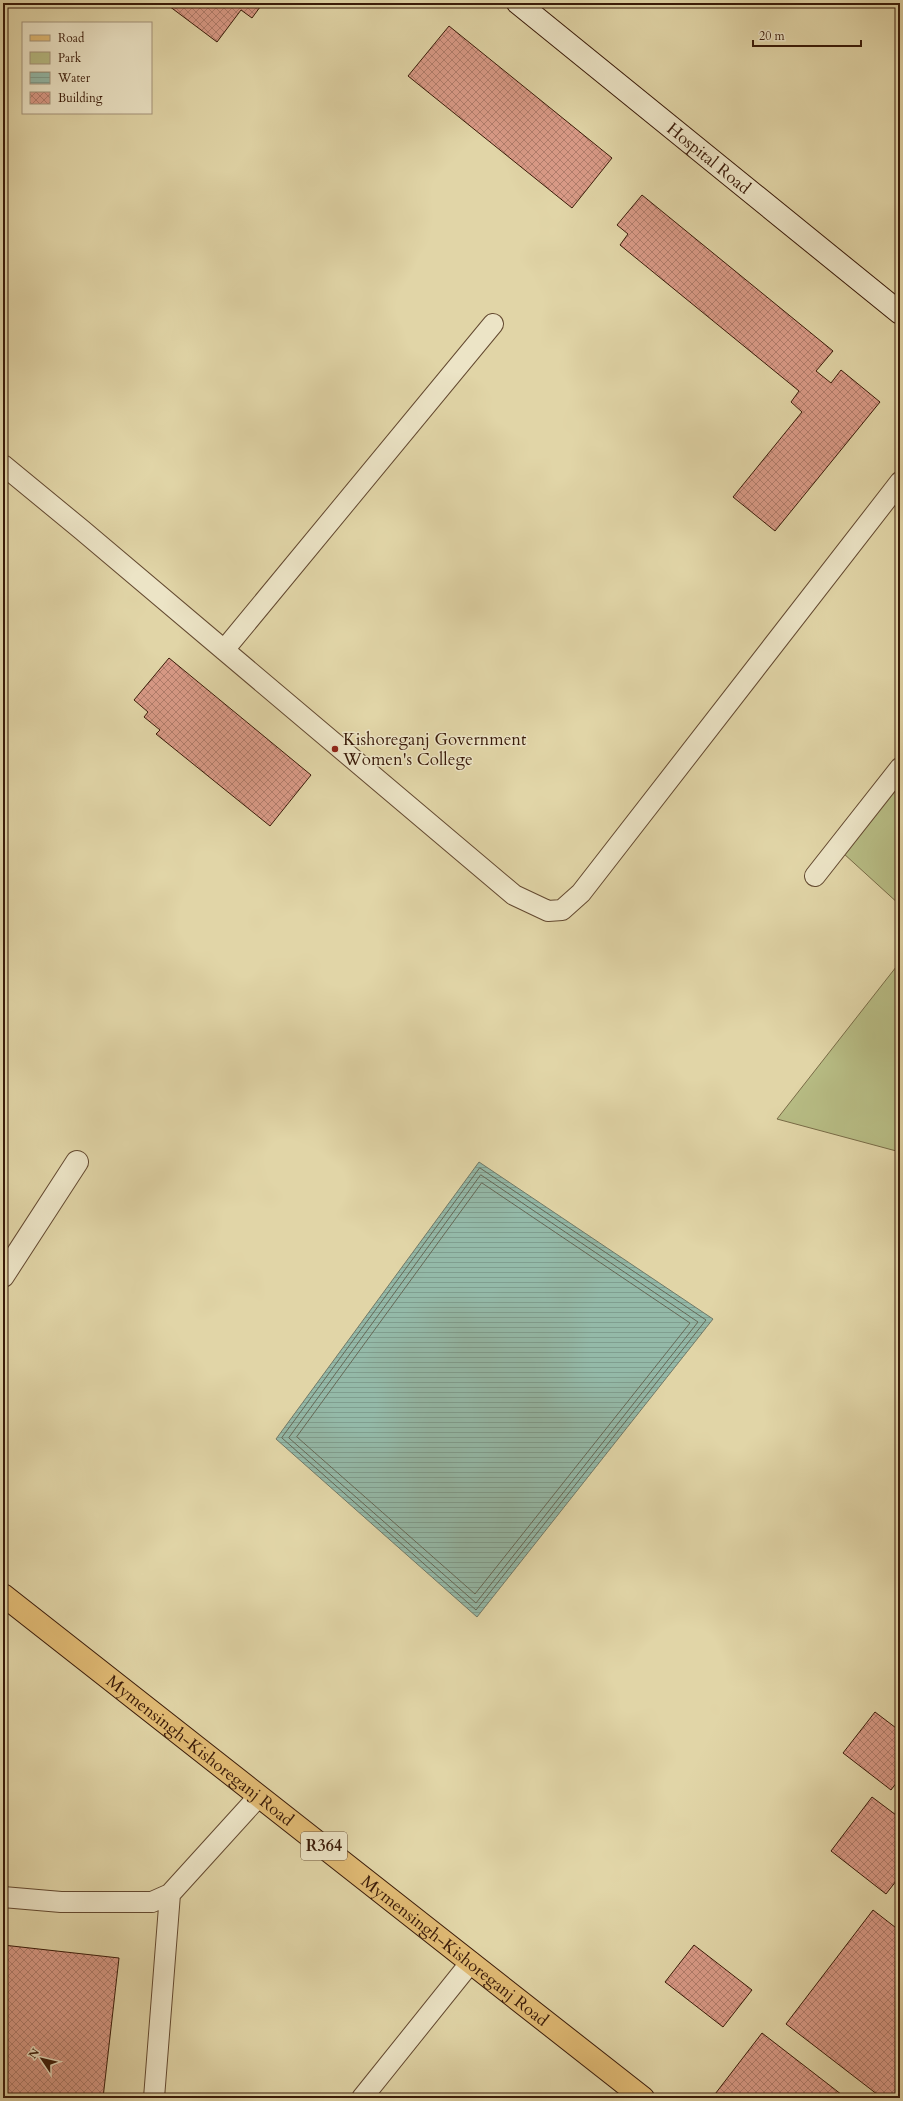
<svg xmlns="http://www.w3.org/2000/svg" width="903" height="2101" font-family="Cardo,serif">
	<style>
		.green { fill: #b7bc84; stroke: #786b46 }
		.water { fill: url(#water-rules); stroke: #707968 }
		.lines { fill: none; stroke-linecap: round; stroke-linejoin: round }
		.shore { stroke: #666a58; stroke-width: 1 }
		.building { fill: url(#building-cross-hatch); stroke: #391a08 }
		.lane-casing { stroke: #634930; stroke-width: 22 }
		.street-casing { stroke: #634930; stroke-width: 24 }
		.secondary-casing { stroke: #391a08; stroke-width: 24 }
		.primary-casing { stroke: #391a08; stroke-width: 24 }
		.lane { stroke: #ece4c6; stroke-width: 20 }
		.street { stroke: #ece4c6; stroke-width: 22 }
		.secondary { stroke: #ece4c6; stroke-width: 22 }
		.primary { stroke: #e0ba74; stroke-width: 22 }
		.poi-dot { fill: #8f2418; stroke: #ece4c6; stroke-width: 1.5 }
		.labels { text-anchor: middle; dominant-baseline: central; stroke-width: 3; stroke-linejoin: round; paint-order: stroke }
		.shield { fill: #ece4c6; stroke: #6f5741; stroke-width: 1 }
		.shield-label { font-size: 16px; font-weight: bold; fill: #391a08 }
		.street-label { font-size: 17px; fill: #391a08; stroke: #ece4c6 }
		.poi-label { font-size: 17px; fill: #391a08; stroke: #ece4c6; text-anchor: start }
	</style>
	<defs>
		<pattern id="water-rules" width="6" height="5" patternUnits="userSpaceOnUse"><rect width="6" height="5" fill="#94b9a8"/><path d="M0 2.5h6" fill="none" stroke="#809e8f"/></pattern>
		<pattern id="building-cross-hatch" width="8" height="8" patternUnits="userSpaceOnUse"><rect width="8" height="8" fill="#d99a87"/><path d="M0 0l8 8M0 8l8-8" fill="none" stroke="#b17d6c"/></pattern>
	</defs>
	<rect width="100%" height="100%" fill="#e1d5a7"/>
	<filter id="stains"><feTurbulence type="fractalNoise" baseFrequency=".005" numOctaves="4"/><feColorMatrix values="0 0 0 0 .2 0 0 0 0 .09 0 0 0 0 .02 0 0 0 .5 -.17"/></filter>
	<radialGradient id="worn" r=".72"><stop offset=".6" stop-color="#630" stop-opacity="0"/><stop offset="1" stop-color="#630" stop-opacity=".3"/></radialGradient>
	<path class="green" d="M900 783V905L843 853Z
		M900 962V1152L777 1119Z"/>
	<path class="water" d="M479 1162 713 1319 477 1617 276 1439Z"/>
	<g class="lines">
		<path class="shore" d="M480 1168 706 1320 476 1610 282 1438Z
			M481 1175 698 1322 476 1603 289 1438Z
			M482 1183 690 1323 475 1594 297 1437Z"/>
	</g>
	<path class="building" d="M165 3H263L252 18 241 10 217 42Z
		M449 26 612 158 572 208 408 76Z
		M642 195 833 351 816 371 831 383 841 370 880 402 775 531 733 497 802 412 791 402 799 391 620 245 628 234 617 225Z
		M169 658 311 775 270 826 156 734 160 730 144 717 148 712 134 700Z
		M875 1712 900 1731V1778L891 1790 843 1753Z
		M872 1797 900 1818V1876L886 1894 831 1851Z
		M873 1910 900 1931V2095L898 2098H882L786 2024Z
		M3 1945 119 1958 103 2098H3Z
		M694 1945 752 1990 723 2027 665 1982Z
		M762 2033 846 2098H712Z"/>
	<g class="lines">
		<defs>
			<path id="lane" d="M3 465 82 530 514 895 548 911 562 910 581 893 900 482
				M224 650 493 324
				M815 876 900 768
				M3 1897 61 1902H152L170 1894 259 1796
				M154 2098 170 1894
				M362 2098 471 1962"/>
			<path id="street" d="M3 1276 77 1162"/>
			<g id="secondary">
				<path id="s1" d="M518 3 900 313"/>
			</g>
			<g id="primary">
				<path id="s2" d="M3 1595 643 2098"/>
			</g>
		</defs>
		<use href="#lane" class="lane-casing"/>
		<use href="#street" class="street-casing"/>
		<use href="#secondary" class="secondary-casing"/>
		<use href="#primary" class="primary-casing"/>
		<use href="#lane" class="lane"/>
		<use href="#street" class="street"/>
		<use href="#secondary" class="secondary"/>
		<use href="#primary" class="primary"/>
	</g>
	<circle class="poi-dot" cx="335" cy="749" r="4"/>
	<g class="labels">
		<rect class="shield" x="301" y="1832" width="46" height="28" rx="3"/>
		<g class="shield-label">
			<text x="324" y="1846">R364</text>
		</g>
		<g class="street-label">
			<text stroke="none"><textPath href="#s1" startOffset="246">Hospital Road</textPath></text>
			<text stroke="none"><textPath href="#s2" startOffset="251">Mymensingh-Kishoreganj Road</textPath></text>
			<text stroke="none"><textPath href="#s2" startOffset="575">Mymensingh-Kishoreganj Road</textPath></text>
		</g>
		<g class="poi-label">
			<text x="343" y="739">Kishoreganj Government<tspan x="343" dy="20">Women's College</tspan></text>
		</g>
	</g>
	<rect width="903" height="2101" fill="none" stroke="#e1d5a7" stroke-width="16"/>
	<rect x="4" y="4" width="895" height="2093" fill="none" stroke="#391a08" stroke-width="2"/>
	<rect x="8" y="8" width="887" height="2085" fill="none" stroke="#391a08"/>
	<rect x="22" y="22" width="130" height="92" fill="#ece4c6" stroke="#a4937a"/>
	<rect x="30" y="35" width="20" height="6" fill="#e0ba74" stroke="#a4937a"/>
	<text x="58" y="42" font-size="12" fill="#391a08">Road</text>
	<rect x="30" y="52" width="20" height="12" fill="#b7bc84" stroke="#a4937a"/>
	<text x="58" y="62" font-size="12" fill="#391a08">Park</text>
	<rect x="30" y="72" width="20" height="12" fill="url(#water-rules)" stroke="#a4937a"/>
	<text x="58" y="82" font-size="12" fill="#391a08">Water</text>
	<rect x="30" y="92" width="20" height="12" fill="url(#building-cross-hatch)" stroke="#a4937a"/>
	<text x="58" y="102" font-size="12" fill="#391a08">Building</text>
	<g transform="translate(42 2059) rotate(305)" stroke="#ece4c6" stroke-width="3" paint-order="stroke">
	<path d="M0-3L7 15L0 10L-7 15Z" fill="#391a08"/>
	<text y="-6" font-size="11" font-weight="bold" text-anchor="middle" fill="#391a08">N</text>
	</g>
	<path d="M753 40v6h108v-6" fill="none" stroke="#391a08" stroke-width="2"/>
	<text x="759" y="40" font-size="12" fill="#391a08" stroke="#ece4c6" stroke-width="3" paint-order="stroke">20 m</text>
	<rect width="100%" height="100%" filter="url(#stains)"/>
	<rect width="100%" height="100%" fill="url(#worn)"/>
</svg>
